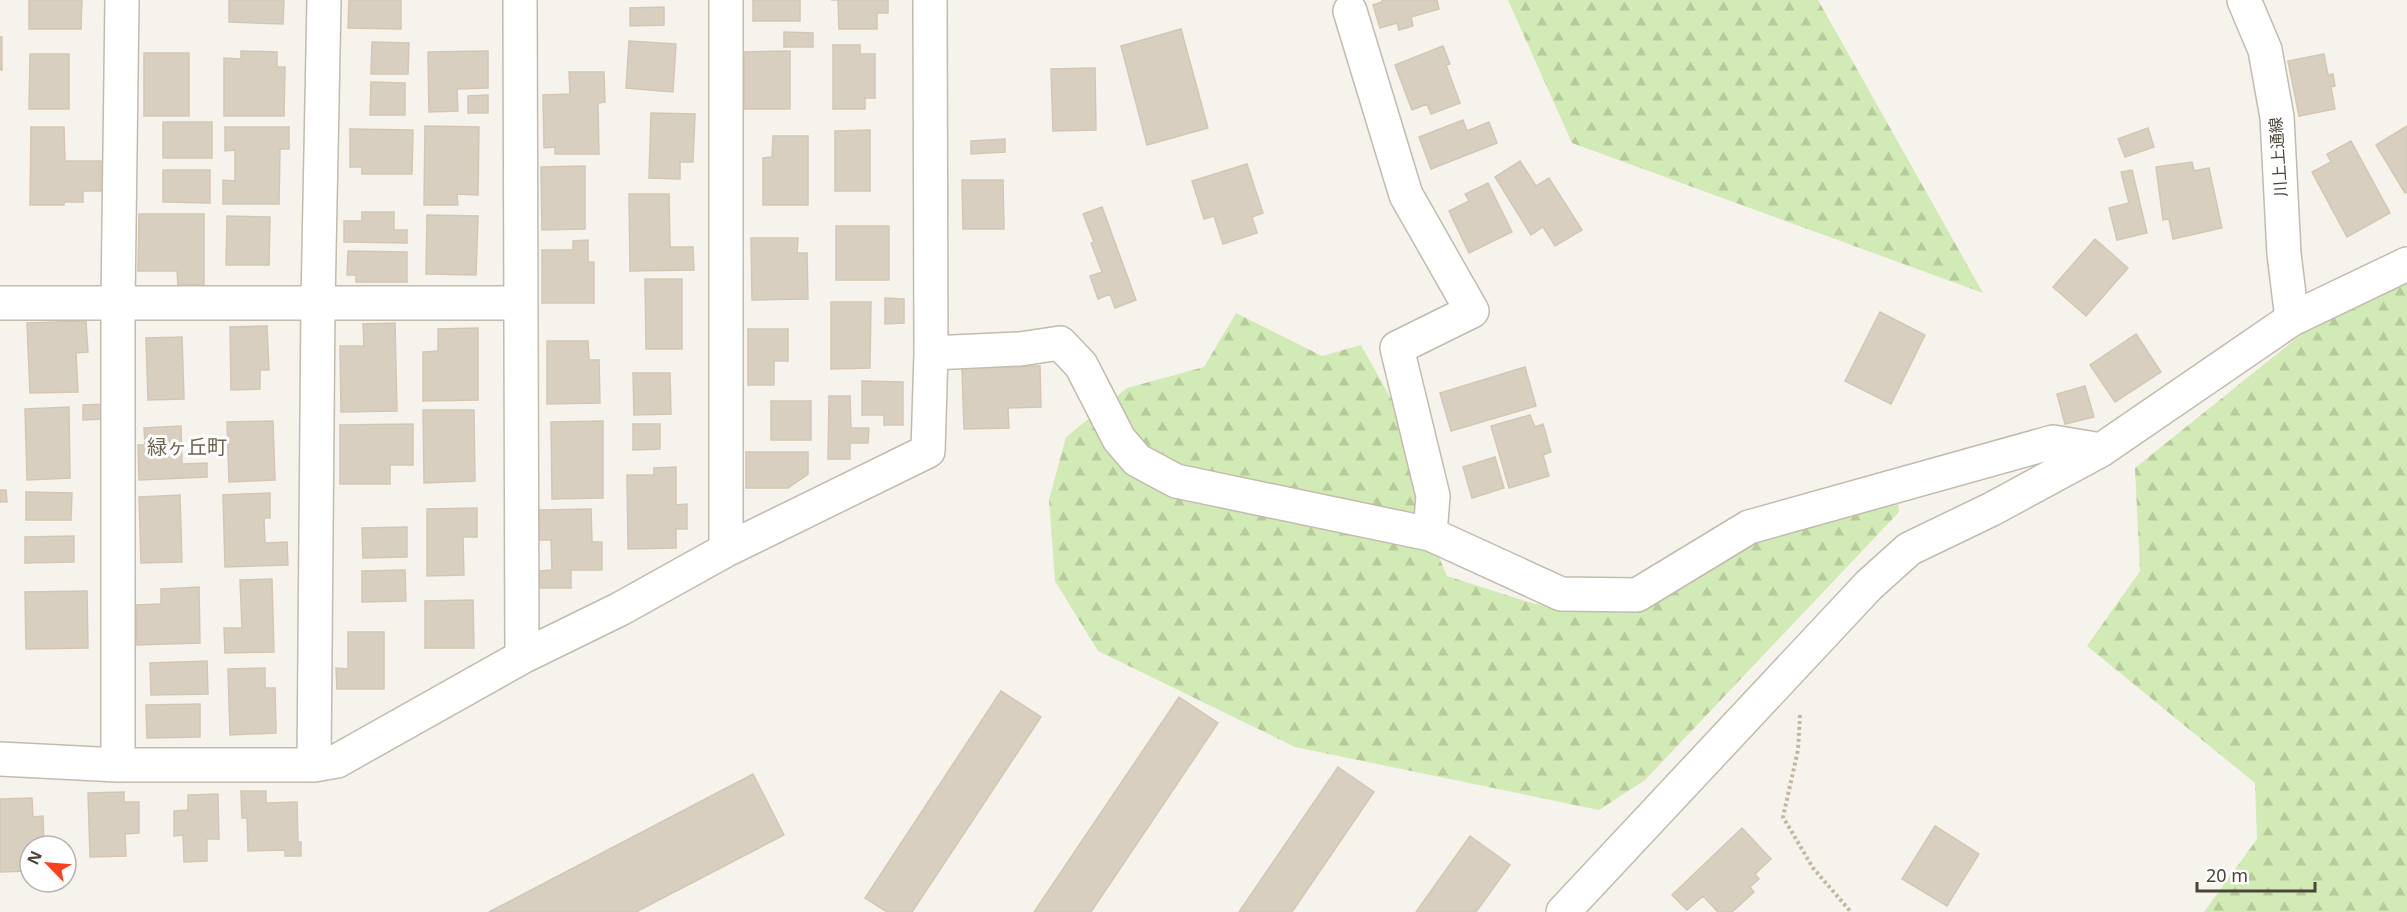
<svg xmlns="http://www.w3.org/2000/svg" width="2407" height="912" font-family="'Noto Sans','Noto Sans JP',sans-serif">
	<style>
		.forest { fill: url(#forest-firs) }
		.building { fill: #d8cfc1; stroke: #d3c7b4; stroke-width: 1.5 }
		.lines { fill: none; stroke-linecap: round; stroke-linejoin: round }
		.minor-casing { stroke: #c2bbae; stroke-width: 36 }
		.path { stroke: #c4b79f; stroke-width: 4; stroke-dasharray: 3 3; stroke-linecap: butt }
		.minor { stroke: #fff; stroke-width: 33 }
		.labels { text-anchor: middle; dominant-baseline: central; stroke-width: 6; stroke-linejoin: round; paint-order: stroke }
		.street-label { font-size: 16px; fill: #4b4439; stroke: #fff }
		.quarter-label { font-size: 20px; fill: #6e6250; stroke: #fff }
	</style>
	<defs>
		<pattern id="forest-firs" width="22" height="20" patternUnits="userSpaceOnUse" patternTransform="scale(1.5)"><rect width="22" height="20" fill="#d2eab5"/><path d="M5 1l3.5 6h-7zM16 11l3.5 6h-7z" fill="#b6ca9c"/></pattern>
	</defs>
	<rect width="100%" height="100%" fill="#f6f3ec"/>
	<path class="forest" d="M1508 0H1818L1983 293 1572 143Z
		M2407 275V912H2204L2257 839 2255 783 2087 646 2140 571 2135 468 2303 333Z
		M1236 313 1322 356 1361 345 1409 431 1432 541 1447 576 1535 604 1629 608 1752 537 1898 498 1899 512 1645 780 1599 810 1295 747 1098 651 1055 581 1049 500 1066 437 1127 388 1204 367Z"/>
	<path class="building" d="M29 0H82L81 29H29Z
		M229 0H284L283 24 229 22Z
		M349 0H401V29L348 28Z
		M753 0H800V21H753Z
		M831 0H888V13H877V29H839L838 0Z
		M1382 0H1437L1439 9 1411 17 1413 26 1399 30 1397 23 1380 28 1373 5 1382 2Z
		M664 7V25L630 26V8Z
		M1181 29 1208 128 1147 145 1121 46Z
		M784 32 813 33V47H784Z
		M0 37H2V70H0Z
		M629 41 676 44 673 92 626 88Z
		M372 42 409 43 408 74H371Z
		M833 45H860V54H875V98H865V109H833Z
		M1443 46 1450 64 1446 65 1460 103 1431 114 1427 104 1412 110 1395 65Z
		M241 51 277 52V67H285L284 116H224V58L241 59Z
		M488 51V88L457 89 458 111 429 112 428 52Z
		M790 51V109H744V52Z
		M144 53H189V116H144Z
		M30 54H69V109H29Z
		M2324 54 2328 75 2333 74 2335 86 2331 87 2335 109 2299 116 2288 61Z
		M1095 68 1096 130 1053 131 1051 69Z
		M569 72H604L605 102 598 103 599 154H555V147L544 148 543 95 570 94Z
		M371 82 405 83V115H370Z
		M488 95V113H468V96Z
		M651 113 695 114 693 162H680V179L649 178Z
		M1463 120 1467 131 1489 122 1497 143 1431 169 1419 137Z
		M163 122H212V158H163Z
		M425 126 479 127 478 195 457 194 458 205H424Z
		M2407 126V192L2405 193 2376 145Z
		M31 127H64L65 161H101V191H83V202H64V205H30Z
		M225 127H289V149H280L279 204H223V180L235 181V150L225 151Z
		M2148 128 2154 147 2125 157 2118 139Z
		M350 129 413 130 412 174H362V167H350Z
		M870 130V191H835V131Z
		M773 136H808V205H763V158L772 157Z
		M1005 139V152L971 154V141Z
		M2351 141 2390 213 2347 237 2312 172 2331 162 2327 154Z
		M1520 161 1536 186 1549 178 1582 230 1555 246 1543 227 1531 235 1495 177Z
		M2192 162 2194 171 2209 168 2222 228 2173 239 2169 219 2163 220 2156 167Z
		M1247 164 1263 213 1252 217 1257 233 1223 244 1214 216 1204 219 1192 181Z
		M585 166V229L542 230 541 167Z
		M163 170H210V203L163 202Z
		M2132 170 2147 233 2117 240 2109 208 2129 203 2121 172Z
		M962 180H1003L1004 229H963Z
		M1488 183 1512 232 1469 253 1449 211 1469 201 1465 194Z
		M629 194H669L670 247H693L694 270 630 271Z
		M1102 207 1136 300 1115 308 1110 294 1098 299 1090 276 1102 272 1091 243 1094 242 1083 214Z
		M362 212H394V230H407V243L344 242V221H362Z
		M139 214H204V285H178L177 271H138Z
		M427 215 478 216 476 275 426 274Z
		M227 216 270 217 269 265H226Z
		M836 226H889V280H836Z
		M751 238H798L797 253H807L808 299 752 300Z
		M2095 239 2128 268 2086 316 2053 287Z
		M588 240V262H594V303H542V250H573V241Z
		M348 251 407 252V282H356V275H347Z
		M645 279H682V349H646Z
		M885 298 904 299V323L885 324Z
		M831 302H871L870 368 831 369Z
		M1880 312 1925 335 1891 404 1845 381Z
		M86 321 88 352 76 353 78 392 30 393 27 323Z
		M395 323 397 411 341 412 340 346H364L363 324Z
		M267 326 269 370H260V389L231 390 230 327Z
		M478 328V400L423 401V352L438 351V329Z
		M748 329H788V361H774V385H748Z
		M2136 334 2161 372 2115 402 2090 365Z
		M182 337 184 399 148 400 146 338Z
		M547 341H588L589 360H599L600 403 547 404Z
		M1040 366 1041 407 1008 408 1009 428 964 429 962 368Z
		M1525 367 1536 406 1451 431 1440 393Z
		M633 373H670L671 414 634 415Z
		M862 381 903 382V425H884V415H862Z
		M2085 386 2094 417 2065 424 2057 394Z
		M829 396H850L851 428H869L868 443H850V459H828Z
		M771 401H811V440H771Z
		M105 404V419L83 420V405Z
		M69 407 70 478 27 480 25 409Z
		M423 410H474L475 481 424 483Z
		M1530 415 1535 427 1543 424 1551 452 1543 455 1549 476 1509 488 1491 426Z
		M273 421 275 480 229 482 227 422Z
		M603 421V498L552 499 551 422Z
		M413 424V465H390V484H340V425Z
		M633 424H660V449L633 450Z
		M181 426 182 464 207 463V477L139 480 138 445H145L144 428Z
		M746 452H808V474L788 488H746Z
		M1495 457 1504 488 1472 498 1463 467Z
		M676 467V505L687 504V529H676V548L628 549 627 475H654V468Z
		M0 490H6L7 502H0Z
		M26 492 72 493 71 520H26Z
		M270 493V518H264L265 543 287 542 288 565 225 567 223 495Z
		M180 495 182 562 141 563 139 497Z
		M477 508V537H463L464 575 427 576V509Z
		M591 509 592 542H602V570H571V588H540V571L552 570 551 540H539V510Z
		M407 527V557L363 558 362 528Z
		M74 536V562L25 563V537Z
		M405 570 406 601 362 602V571Z
		M272 579 274 652 225 653 224 628H242L240 580Z
		M199 587 200 643 137 645 136 605 161 604V589Z
		M87 591 88 648 26 649 25 592Z
		M473 600 474 648H425V601Z
		M348 632H384V689H337L336 668 348 669Z
		M207 661 208 694 151 695 150 663Z
		M265 668V688H275L276 733 230 735 228 669Z
		M1001 691 1041 717 912 912H887L865 898Z
		M1179 697 1218 723 1091 912H1034Z
		M200 704V737L147 738 146 705Z
		M1338 767 1374 792 1292 912H1239Z
		M753 774 784 835 636 912H489Z
		M241 791H266V803L297 802 298 842H301V856H285V850L248 851 247 818H242Z
		M124 792V802H139V833L125 834 126 856 90 857 88 793Z
		M218 794 219 839H207V861L184 862 183 835 174 836V811L188 810V795Z
		M32 798 33 817 43 816 44 846H30V871L0 872V799Z
		M1935 826 1979 854 1947 906 1902 879Z
		M1742 828 1771 859 1755 874 1759 879 1750 887 1754 892 1732 912H1718L1703 896 1687 910 1672 895Z
		M1470 836 1510 865 1476 912H1416Z"/>
	<g class="lines">
		<defs>
			<path id="minor" d="M520 0 522 657
				M2244 0 2265 50 2277 117 2284 254 2292 319
				M1350 11 1406 195 1472 311 1397 348 1433 496 1430 534 1561 594 1637 595 1749 527 2053 442 2101 450
				M0 303H520
				M931 353 1020 349 1060 343 1081 365 1119 439 1137 460 1176 481 1430 534
				M726 550V0
				M0 759 118 765H314L337 761 522 657 620 609 726 550 928 451 931 353 930 0
				M118 765V303L122 0
				M314 765 318 303 324 0
				M1563 912 1869 585 1909 549 1992 509 2101 450 2292 319 2407 264"/>
		</defs>
		<use href="#minor" class="minor-casing"/>
		<path class="path" d="M1800 715 1798 750 1783 817 1813 868 1851 912"/>
		<use href="#minor" class="minor"/>
	</g>
	<g class="labels">
		<g class="street-label">
			<text transform="translate(2278 157) rotate(-94)">川上上通線</text>
		</g>
		<g class="quarter-label">
			<text x="187" y="446">緑ヶ丘町</text>
		</g>
	</g>
	<g transform="translate(48 864) rotate(295)"><circle r="28" fill="#ffffff" stroke="#b7b4b0" stroke-width="1.5"/>
	<path d="M0-4.5L10 22L0 15L-10 22Z" fill="#fc3f1d"/>
	<text y="-9" font-size="16" font-weight="bold" text-anchor="middle" fill="#4b4439">N</text>
	</g>
	<path d="M2197 882v9h118v-9" fill="none" stroke="#4b4439" stroke-width="3"/>
	<text x="2206" y="882" font-size="18" fill="#4b4439" stroke="#ffffff" stroke-width="4.5" paint-order="stroke">20 m</text>
</svg>
